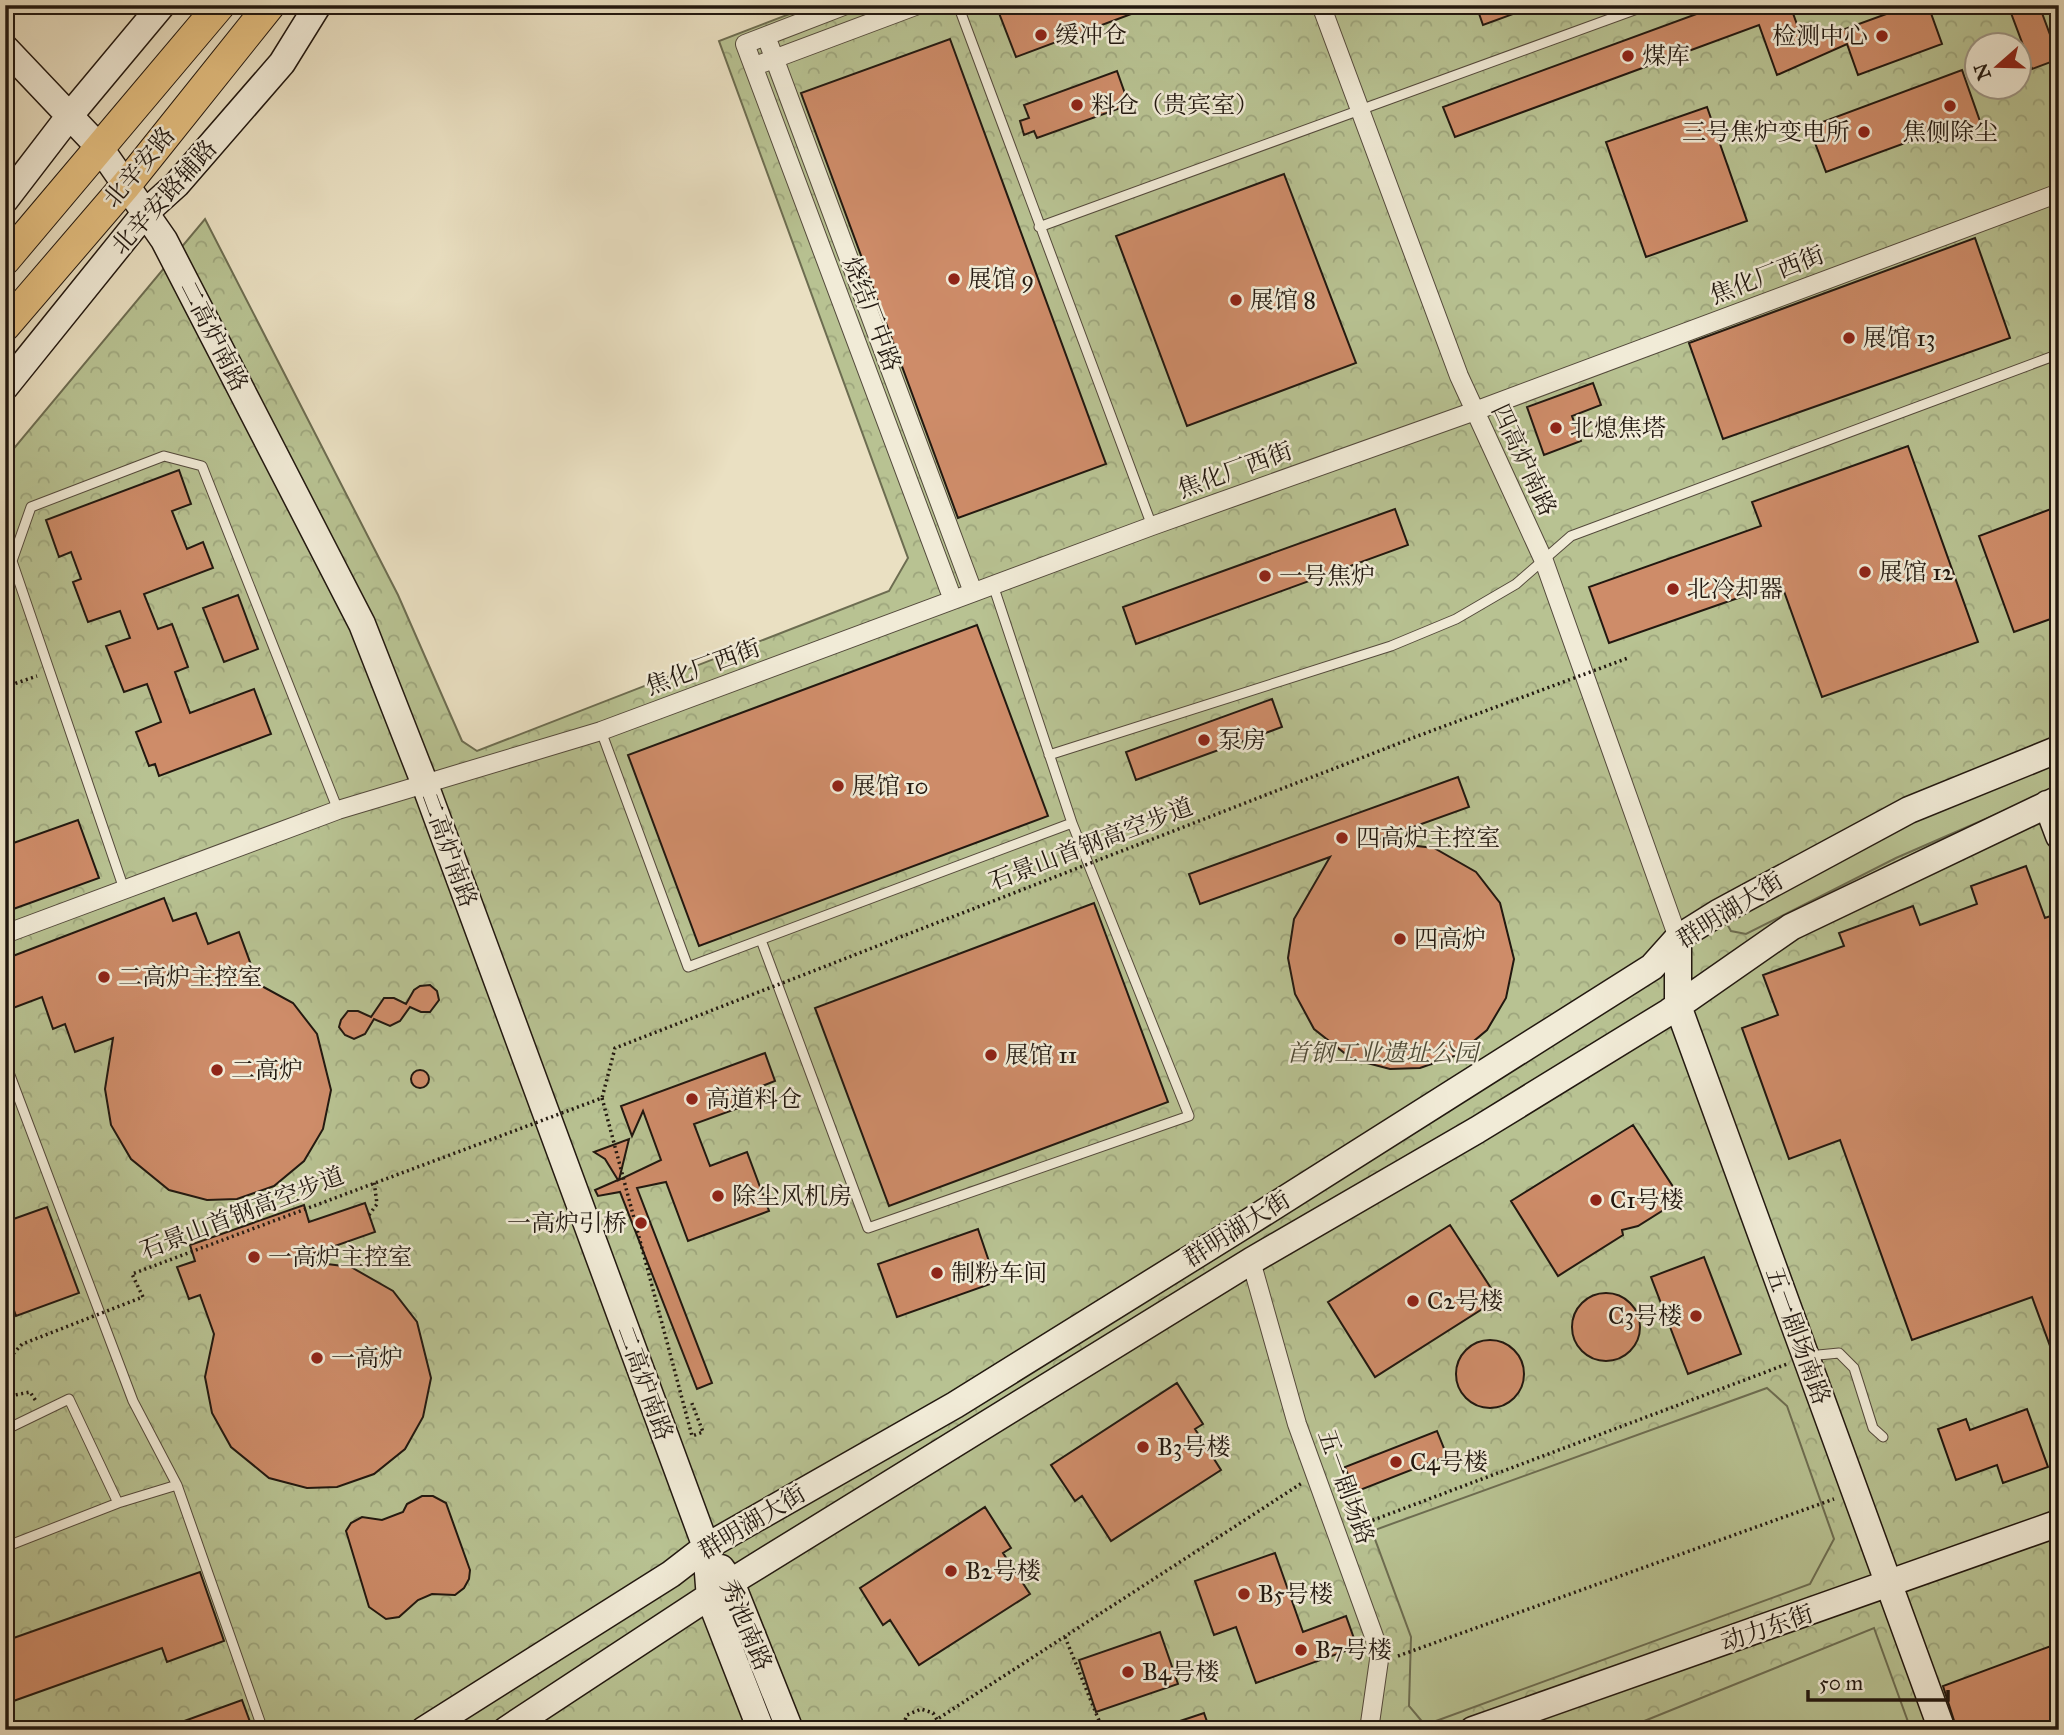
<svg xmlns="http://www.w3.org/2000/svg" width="2064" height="1735" font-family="'IM FELL Great Primer','Noto Serif SC',serif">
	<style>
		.park { fill: url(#park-crowns); stroke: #6d6d51; stroke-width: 2; fill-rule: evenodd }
		.garden { fill: #b8c292; stroke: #6d6d51; stroke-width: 2 }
		.building { fill: #ce8c69; stroke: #221810; stroke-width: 2 }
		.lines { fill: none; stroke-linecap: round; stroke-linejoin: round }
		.lane-casing { stroke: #544a3c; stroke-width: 11 }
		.street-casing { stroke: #544a3c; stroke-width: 20 }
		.secondary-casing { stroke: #221810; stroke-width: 29 }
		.primary-casing { stroke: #221810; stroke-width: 32 }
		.path { stroke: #221810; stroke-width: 3.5; stroke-dasharray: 2 3.5; stroke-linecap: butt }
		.lane { stroke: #f1ebd7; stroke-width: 9 }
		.street { stroke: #f1ebd7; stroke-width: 18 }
		.secondary { stroke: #f1ebd7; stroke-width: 26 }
		.primary { stroke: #e5c081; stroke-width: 30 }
		.path-bridge { stroke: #221810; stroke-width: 3.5; stroke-dasharray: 2 3.5; stroke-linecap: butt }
		.poi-dot { fill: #8f2418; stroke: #f1ebd7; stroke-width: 2.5 }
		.labels { text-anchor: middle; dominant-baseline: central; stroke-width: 5; stroke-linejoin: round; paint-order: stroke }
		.poi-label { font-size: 24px; fill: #221810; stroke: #f1ebd7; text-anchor: start }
		.street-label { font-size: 24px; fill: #221810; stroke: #f1ebd7 }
		.park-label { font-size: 24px; font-style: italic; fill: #4f4b37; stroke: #f1ebd7 }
	</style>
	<defs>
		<pattern id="park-crowns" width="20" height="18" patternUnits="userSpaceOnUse" patternTransform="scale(1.75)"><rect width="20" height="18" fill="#b8c292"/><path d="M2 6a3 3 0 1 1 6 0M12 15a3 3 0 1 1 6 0" fill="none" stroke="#9ea67d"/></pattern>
	</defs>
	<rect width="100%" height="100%" fill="#eae0c2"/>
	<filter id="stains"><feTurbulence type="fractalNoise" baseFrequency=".00286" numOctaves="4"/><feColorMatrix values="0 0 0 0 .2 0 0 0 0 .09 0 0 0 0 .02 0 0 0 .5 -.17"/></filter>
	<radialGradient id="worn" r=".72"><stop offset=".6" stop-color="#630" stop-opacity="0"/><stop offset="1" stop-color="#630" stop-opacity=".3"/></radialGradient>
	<path class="park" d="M813 5H2059V1730H5V459L205 219 398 595 462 741 477 751 889 591 908 558 719 41ZM1976 46H2018V88H1976Z"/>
	<path class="garden" d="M2059 755V787L1896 858 1746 934 1731 931 1727 924V914L1888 827Z
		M1767 1388 1787 1406 1834 1539 1810 1584 1425 1725 1409 1706 1411 1637 1372 1531Z
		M1874 1628 1911 1730H1622Z"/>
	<path class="building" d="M1018 5H1150V7L1016 57 999 13Z
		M1476 5H1532V7L1483 25Z
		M1721 5H1790L1804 44 1911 5H1928L1942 44 1858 75 1847 44 1777 75 1759 25 1455 137 1443 107Z
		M2008 5H2039L2059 59 2032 69Z
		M950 39 1106 464 958 518 801 93Z
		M1962 70 1982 127 1938 142 1935 132 1826 172 1809 127Z
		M1117 71 1129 105 1037 138 1034 131 1024 135 1020 121 1029 118 1024 105Z
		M1707 107 1747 221 1646 257 1606 142Z
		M1284 174 1356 363 1187 426 1116 236Z
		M1975 238 2010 338 1723 439 1689 343Z
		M1593 383 1601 405 1572 416 1581 441 1544 455 1527 407Z
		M1908 446 1978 642 1822 697 1781 583 1609 643 1589 587 1761 526 1752 502Z
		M179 470 191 504 172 511 187 549 203 542 213 568 144 594 158 629 172 624 188 667 175 672 190 713 254 689 271 734 159 776 155 764 149 766 136 732 161 722 147 684 124 692 106 646 130 638 120 611 88 622 73 582 81 579 71 552 59 557 46 520Z
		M2059 506V616L2014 632 1979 536Z
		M1395 509 1408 545 1136 644 1123 607Z
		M238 595 258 649 224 662 203 608Z
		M977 625 1048 816 699 946 628 755Z
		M1272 699 1282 727 1136 780 1126 752Z
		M1458 777 1469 807 1374 841 1434 848 1476 872 1500 903 1514 959 1506 998 1487 1030 1457 1055 1420 1068 1390 1069 1352 1059 1314 1029 1295 994 1288 958 1294 919 1330 857 1200 904 1189 874Z
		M78 820 99 878 5 912V846Z
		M2026 866 2045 918 2059 913 2057 1365 2032 1297 1912 1340 1840 1140 1789 1159 1742 1028 1778 1015 1763 975 1844 946 1839 933 1913 906 1920 925 1977 904 1971 886Z
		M164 898 173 921 196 913 208 944 239 932 258 984 293 1003 317 1034 331 1090 323 1129 304 1161 274 1186 237 1199 207 1200 169 1190 131 1159 111 1125 105 1089 113 1038 75 1052 65 1024 53 1029 42 997 5 1011V959Z
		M1094 903 1168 1102 889 1206 815 1008Z
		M430 985 437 991 439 1000 430 1012H421L410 1007 400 1021 390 1026 374 1019 365 1034 354 1039 345 1035 339 1027 341 1020 348 1011H358L371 1017 384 998H394L406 1004 414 990 420 986Z
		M765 1053 775 1081 742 1094 747 1105 694 1124 710 1166 747 1152 769 1211 688 1241 666 1182 637 1188 712 1383 697 1389 620 1192 598 1196 595 1190 618 1180 605 1159 594 1152 629 1139 619 1180 661 1160 643 1111 632 1136 621 1106Z
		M411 1079a9 9 0 1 1 18 0a9 9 0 1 1-18 0Z
		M1633 1125 1681 1199 1638 1226 1622 1230 1623 1235 1558 1276 1511 1201Z
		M365 1203 375 1232 295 1260 351 1267 393 1291 417 1322 431 1378 423 1417 405 1449 374 1474 337 1487 307 1488 269 1478 231 1447 212 1413 205 1377 214 1334 200 1295 189 1299 177 1267 195 1261 190 1245 304 1205 309 1222Z
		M47 1207 79 1293 16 1316 5 1285V1222Z
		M1450 1225 1498 1299 1375 1377 1328 1302Z
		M978 1229 996 1282 897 1317 878 1264Z
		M1704 1257 1741 1354 1688 1374 1651 1277Z
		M1572 1327a34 34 0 1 1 68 0a34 34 0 1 1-68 0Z
		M1456 1374a34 34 0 1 1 68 0a34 34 0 1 1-68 0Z
		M1177 1383 1203 1424 1195 1429 1221 1470 1111 1541 1082 1496 1075 1501 1051 1465Z
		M2027 1409 2048 1467 2003 1483 1997 1465 1956 1480 1938 1429 1966 1419 1970 1430Z
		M1437 1431 1447 1456 1355 1492 1345 1467Z
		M422 1496H433L446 1503 470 1570 469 1579 464 1588 455 1595 432 1594 418 1600 399 1617 386 1619 369 1607 346 1531 351 1523 362 1517 382 1520 403 1512 407 1504Z
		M985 1507 1011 1548 1003 1553 1030 1594 919 1665 890 1620 883 1625 860 1588Z
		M1275 1553 1303 1632 1346 1616 1357 1647 1256 1683 1236 1627 1214 1635 1195 1581Z
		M200 1572 224 1641 167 1662 162 1648 5 1704V1641Z
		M1160 1632 1178 1684 1096 1712 1079 1660Z
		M2051 1646 2059 1667V1730H1957L1943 1686Z
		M242 1700 253 1730H165V1728Z
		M1204 1713 1210 1730H1163L1162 1727Z"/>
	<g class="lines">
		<defs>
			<path id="lane" d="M958 5 1152 526
				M1039 227 1648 5
				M601 731 688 967 1072 823 993 585
				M1049 755 1391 646 1456 619 1516 584 1571 536 2059 354
				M124 889 12 561 31 507 164 456 202 466 338 810
				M761 940 868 1228 1189 1116 1072 823
				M5 1062 133 1401 177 1485
				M1808 1356 1839 1353 1854 1368 1873 1428 1883 1437
				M5 1430 69 1399 118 1503
				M5 1547 118 1503 177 1485 263 1730"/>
			<path id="street" d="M846 5 745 44 953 600
				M1321 5 1459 376 1544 561 1678 938
				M766 36 973 592
				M763 63 918 5
				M5 934 338 810 601 731 1152 526 1475 411 2059 193
				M1251 1261 1297 1424 1380 1653 1369 1730"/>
			<path id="secondary" d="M5 48 100 148 164 240 362 624 424 782 706 1547 710 1599 761 1730
				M5 200 71 114 162 5
				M5 387 146 212 177 184 282 63 318 5
				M2047 804 2059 836
				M1678 938V1006L1942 1730
				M721 1568 731 1582 790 1730
				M424 1730 671 1574 706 1547 955 1405 1238 1229 1652 967 1678 938 1718 913 1909 810 2059 749
				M506 1730 731 1582 1251 1261 1477 1130 1669 1012 1791 927 2059 799
				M1473 1730 2059 1523"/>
			<path id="primary" d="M5 260 220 5
				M5 326 126 185 270 5"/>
		</defs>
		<use href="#lane" class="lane-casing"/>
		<use href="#street" class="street-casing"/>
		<use href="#secondary" class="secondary-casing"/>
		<use href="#primary" class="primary-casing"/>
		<path class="path" d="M5 687 37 676
			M602 1098 692 1436 703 1432 691 1401
			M369 1215 377 1204 374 1181
			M5 1363 6 1362
			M5 1397 30 1392 36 1401
			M1352 1528 1787 1364
			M1065 1637 1100 1723 1099 1730
			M1398 1656 1834 1499
			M939 1718 1302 1483
			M901 1730 907 1715 921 1709 933 1713 943 1730"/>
		<use href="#lane" class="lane"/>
		<use href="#street" class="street"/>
		<use href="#secondary" class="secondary"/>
		<use href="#primary" class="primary"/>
		<path class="path-bridge" d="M6 1362 22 1344 143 1297 132 1274 602 1098 615 1048 1415 737 1628 658"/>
	</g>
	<g class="poi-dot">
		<circle cx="1041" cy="35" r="7"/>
		<circle cx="1882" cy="36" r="7"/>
		<circle cx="1628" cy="56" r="7"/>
		<circle cx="1077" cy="105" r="7"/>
		<circle cx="1950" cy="106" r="7"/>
		<circle cx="1864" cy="132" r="7"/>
		<circle cx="954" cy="279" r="7"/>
		<circle cx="1236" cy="300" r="7"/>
		<circle cx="1849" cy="338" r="7"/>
		<circle cx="1556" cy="428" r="7"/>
		<circle cx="1865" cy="572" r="7"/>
		<circle cx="1265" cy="576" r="7"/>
		<circle cx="1673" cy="589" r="7"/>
		<circle cx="1204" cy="740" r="7"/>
		<circle cx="838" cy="786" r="7"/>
		<circle cx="1342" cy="838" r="7"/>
		<circle cx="1400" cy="939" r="7"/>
		<circle cx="104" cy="977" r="7"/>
		<circle cx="991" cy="1055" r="7"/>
		<circle cx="217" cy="1070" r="7"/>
		<circle cx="692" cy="1099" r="7"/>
		<circle cx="718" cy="1196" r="7"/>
		<circle cx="1596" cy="1200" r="7"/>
		<circle cx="641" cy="1223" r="7"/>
		<circle cx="254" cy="1257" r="7"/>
		<circle cx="937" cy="1273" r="7"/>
		<circle cx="1413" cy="1301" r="7"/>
		<circle cx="1696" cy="1316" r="7"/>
		<circle cx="317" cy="1358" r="7"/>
		<circle cx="1143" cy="1447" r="7"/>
		<circle cx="1396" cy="1462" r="7"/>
		<circle cx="951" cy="1571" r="7"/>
		<circle cx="1244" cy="1594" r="7"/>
		<circle cx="1301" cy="1650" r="7"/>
		<circle cx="1128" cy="1672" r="7"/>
	</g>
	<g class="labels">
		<g class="poi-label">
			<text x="1055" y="35">缓冲仓</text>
			<text x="1868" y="36" text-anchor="end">检测中心</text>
			<text x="1642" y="56">煤库</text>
			<text x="1091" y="105">料仓（贵宾室）</text>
			<text x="1850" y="132" text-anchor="end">三号焦炉变电所</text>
			<text x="1950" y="132" text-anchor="middle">焦侧除尘</text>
			<text x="968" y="279">展馆 9</text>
			<text x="1250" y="300">展馆 8</text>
			<text x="1863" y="338">展馆 13</text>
			<text x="1570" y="428">北熄焦塔</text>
			<text x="1879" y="572">展馆 12</text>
			<text x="1279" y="576">一号焦炉</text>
			<text x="1687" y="589">北冷却器</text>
			<text x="1218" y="740">泵房</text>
			<text x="852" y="786">展馆 10</text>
			<text x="1356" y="838">四高炉主控室</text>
			<text x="1414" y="939">四高炉</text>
			<text x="118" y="977">二高炉主控室</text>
			<text x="1005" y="1055">展馆 11</text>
			<text x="231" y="1070">二高炉</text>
			<text x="706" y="1099">高道料仓</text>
			<text x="732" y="1196">除尘风机房</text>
			<text x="1610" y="1200">C1号楼</text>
			<text x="627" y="1223" text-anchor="end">一高炉引桥</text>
			<text x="268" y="1257">一高炉主控室</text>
			<text x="951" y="1273">制粉车间</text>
			<text x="1427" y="1301">C2号楼</text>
			<text x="1682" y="1316" text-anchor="end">C3号楼</text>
			<text x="331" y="1358">一高炉</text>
			<text x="1157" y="1447">B3号楼</text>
			<text x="1410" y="1462">C4号楼</text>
			<text x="965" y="1571">B2号楼</text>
			<text x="1258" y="1594">B5号楼</text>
			<text x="1315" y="1650">B7号楼</text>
			<text x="1142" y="1672">B4号楼</text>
		</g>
		<g class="street-label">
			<text transform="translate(139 167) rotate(-50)">北辛安路</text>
			<text transform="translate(164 197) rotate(-48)">北辛安路辅路</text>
			<text transform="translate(1767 275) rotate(-21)">焦化厂西街</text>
			<text transform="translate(872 314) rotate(69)">烧结厂中路</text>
			<text transform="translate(214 336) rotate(63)">二高炉南路</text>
			<text transform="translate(1524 460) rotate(65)">四高炉南路</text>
			<text transform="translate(1235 470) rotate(-20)">焦化厂西街</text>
			<text transform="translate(703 667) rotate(-20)">焦化厂西街</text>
			<text transform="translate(1091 844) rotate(-21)">石景山首钢高空步道</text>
			<text transform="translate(449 850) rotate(70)">二高炉南路</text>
			<text transform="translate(1730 910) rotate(-32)">群明湖大街</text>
			<text transform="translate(242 1213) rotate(-21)">石景山首钢高空步道</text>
			<text transform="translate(1237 1229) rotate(-32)">群明湖大街</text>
			<text transform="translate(1798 1336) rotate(70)">五一剧场南路</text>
			<text transform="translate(645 1383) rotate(70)">二高炉南路</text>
			<text transform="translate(1346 1487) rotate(70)">五一剧场路</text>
			<text transform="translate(752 1522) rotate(-31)">群明湖大街</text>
			<text transform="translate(746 1625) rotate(67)">秀池南路</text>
			<text transform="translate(1767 1628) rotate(-19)">动力东街</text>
		</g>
		<g class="park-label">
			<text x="1382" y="1053">首钢工业遗址公园</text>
		</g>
	</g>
	<rect width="2064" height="1735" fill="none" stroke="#eae0c2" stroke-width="28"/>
	<rect x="7" y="7" width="2050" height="1721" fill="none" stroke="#221810" stroke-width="3.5"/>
	<rect x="14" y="14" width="2036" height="1707" fill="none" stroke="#221810" stroke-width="2"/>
	<g transform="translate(1998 66) rotate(250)"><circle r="33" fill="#f1ebd7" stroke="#9e9787" stroke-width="2"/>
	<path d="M0-5L12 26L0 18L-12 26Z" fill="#8f2418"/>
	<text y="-10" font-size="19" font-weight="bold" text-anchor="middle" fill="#221810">N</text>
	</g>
	<path d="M1808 1690v10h140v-10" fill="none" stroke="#221810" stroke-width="3.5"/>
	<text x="1819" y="1690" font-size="21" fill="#221810" stroke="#f1ebd7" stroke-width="5" paint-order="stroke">50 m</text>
	<rect width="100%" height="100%" filter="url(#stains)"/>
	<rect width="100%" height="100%" fill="url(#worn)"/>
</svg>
